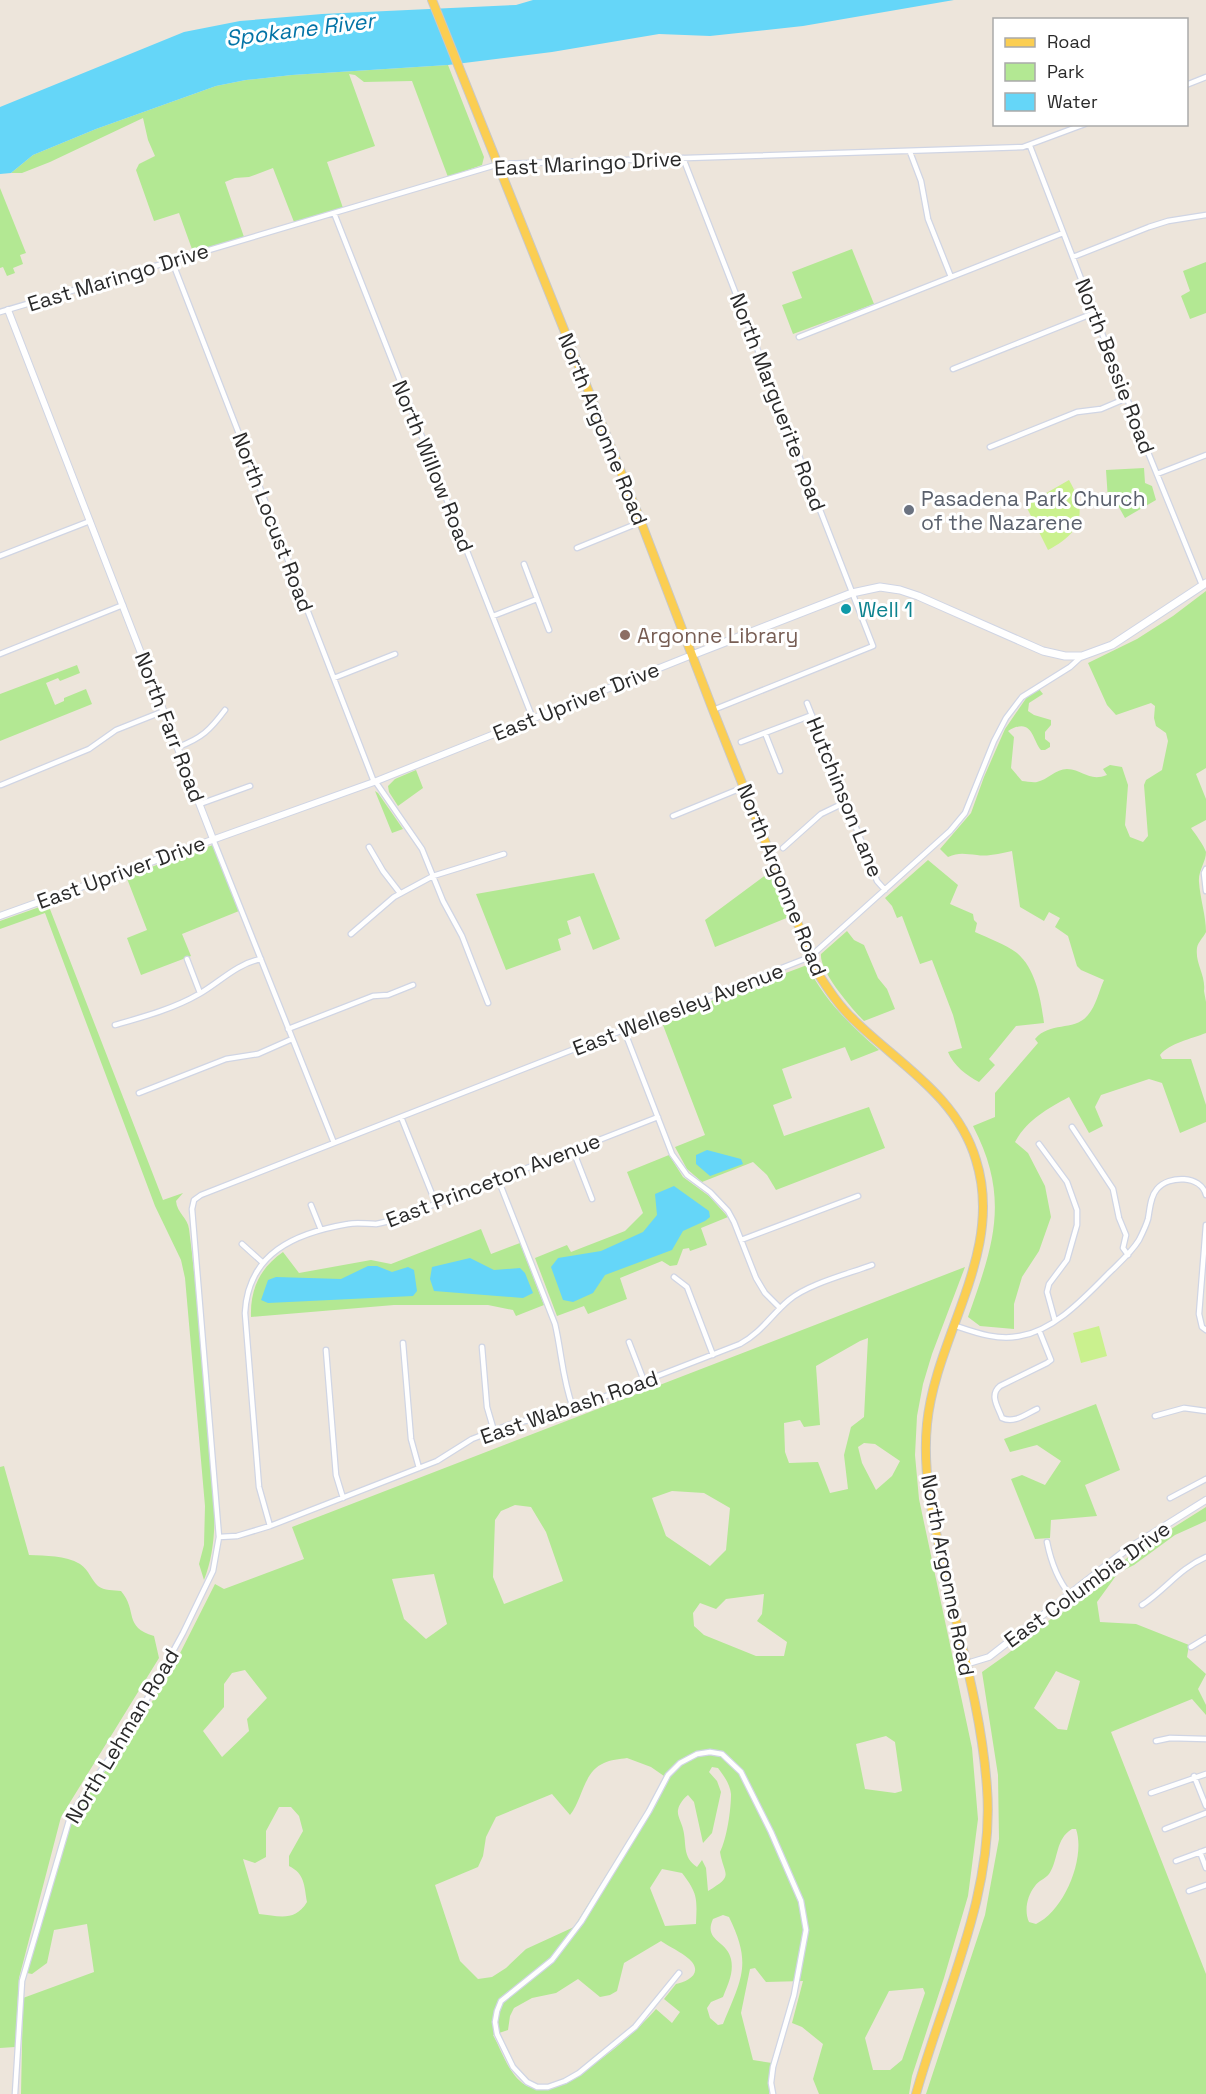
<svg xmlns="http://www.w3.org/2000/svg" width="1206" height="2094" font-family="'Space Grotesk',sans-serif">
	<style>
		.green { fill: #b3e893; fill-rule: evenodd }
		.pitch { fill: #caf18e }
		.water { fill: #65d6f8 }
		.lines { fill: none; stroke-linecap: round; stroke-linejoin: round }
		.minor-casing { stroke: #d0d5e4; stroke-width: 7 }
		.tertiary-casing { stroke: #d0d5e4; stroke-width: 8 }
		.secondary-casing { stroke: #d0d5e4; stroke-width: 9 }
		.primary-casing { stroke: #c8c8c8; stroke-width: 10 }
		.minor { stroke: #fff; stroke-width: 4.5 }
		.tertiary { stroke: #fff; stroke-width: 6 }
		.secondary { stroke: #fff; stroke-width: 7 }
		.primary { stroke: #fbce52; stroke-width: 8 }
		.worship-dot { fill: #6b7280; stroke: #fff; stroke-width: 2 }
		.culture-dot { fill: #0f9aa8; stroke: #fff; stroke-width: 2 }
		.education-dot { fill: #8d6e63; stroke: #fff; stroke-width: 2 }
		.labels { text-anchor: middle; dominant-baseline: central; stroke-width: 6; stroke-linejoin: round; paint-order: stroke }
		.street-label { font-size: 21px; fill: #2a2a2a; stroke: #fff }
		.worship-label { font-size: 21px; fill: #5b616d; stroke: #fff; text-anchor: start }
		.culture-label { font-size: 21px; fill: #0d838f; stroke: #fff; text-anchor: start }
		.education-label { font-size: 21px; fill: #785e54; stroke: #fff; text-anchor: start }
		.water-label { font-size: 22px; font-style: italic; fill: #0373a6; stroke: #fff }
	</style>
	<rect width="100%" height="100%" fill="#ede5db"/>
	<path class="green" d="M448 65 484 157 482 165 448 177 412 81 364 82 355 75 349 74 375 146 327 162 343 208 294 222 273 168 249 177 235 178 225 182 244 237 193 252 179 213 154 221 136 170 139 164 155 156 148 140 143 118 50 162 22 173H11L33 155 96 129 216 86 246 80 292 75Z
		M0 188 26 253 20 255 23 264 13 268 15 273 7 276 3 267 0 268Z
		M852 249 874 304 793 334 782 305 802 298 792 272Z
		M1206 262V313L1190 319 1181 296 1190 291 1183 271Z
		M1144 468 1145 483 1152 486 1156 500 1125 518 1116 502 1108 500 1106 470Z
		M1206 591V768L1196 774 1206 799V820L1191 828C1196 835 1203 844 1206 852 1206 862 1198 871 1199 882 1200 898 1206 916 1206 932 1203 938 1198 942 1197 948 1195 964 1206 975 1204 991L1206 1002V1033C1191 1039 1170 1043 1160 1055L1162 1059H1191L1206 1105V1122L1180 1133 1162 1083 1149 1079 1101 1095 1095 1107 1103 1126 1089 1133 1069 1097C1047 1109 1027 1120 1015 1142L1028 1153 1045 1186 1051 1217 1039 1251 1022 1277 1014 1304V1329L980 1326 968 1317C993 1246 1011 1199 973 1126L995 1117V1093L1038 1043 1035 1039C1050 1021 1074 1032 1088 1015 1096 1006 1099 991 1104 980L1081 970 1077 966 1068 936 1055 927 1060 918 1049 912 1044 921 1020 907 1012 851C1001 853 988 857 977 855 965 854 959 852 948 857L940 849 971 813 984 777 1005 729 1027 697 1039 689 1043 694 1029 703 1028 711 1034 715 1051 720V725L1045 732V739L1050 743V747L1045 750H1041C1032 740 1033 716 1008 731L1014 737 1011 768 1022 781C1026 781 1033 783 1037 782 1047 780 1056 769 1067 769 1084 770 1089 782 1107 775L1103 769 1110 765 1122 767 1128 785 1125 825 1130 837 1143 842 1148 836 1144 785 1146 780 1162 770 1168 741 1166 733 1156 726 1154 718 1155 706 1151 703 1116 715 1107 705 1088 663 1137 639 1173 616Z
		M77 665 80 673 60 681 58 678 46 683 55 705 64 701V698L86 689 92 704 0 741V694Z
		M416 770 423 788 398 806 389 792 388 786 395 779Z
		M375 791 378 793 403 829 392 833Z
		M213 845 239 911 182 934 191 956 141 975 127 938 147 930 126 876Z
		M928 860 958 885 950 904 973 914 974 920 977 923 975 932C988 938 1005 944 1017 953 1036 969 1041 1000 1044 1023L1016 1026 989 1059 995 1065 979 1082C967 1076 953 1065 948 1052L962 1048 953 1015 932 960 920 964 902 916 897 918 892 906 885 898Z
		M771 871 789 917 715 947 705 920Z
		M594 873 620 939 593 950 580 916 567 921 571 934 558 939 561 950 506 970 476 894Z
		M48 904 163 1200 183 1193 176 1201C177 1213 188 1218 189 1229 197 1290 201 1351 206 1412 210 1465 224 1530 204 1580L199 1564 204 1545 205 1506 185 1278 181 1260 155 1206 45 913 0 929V921Z
		M847 931 854 940 864 945 878 978 887 989 895 1009 864 1021C852 1009 819 971 821 954Z
		M807 965C824 1000 850 1025 879 1050L851 1061 845 1047 782 1069 792 1098 773 1105 784 1136 869 1107 885 1148 776 1190 767 1175 753 1162 702 1182 687 1169 675 1147 705 1135 661 1020Z
		M669 1155 683 1177 709 1196 728 1217 701 1228 707 1245 690 1251 689 1248 683 1249 677 1265 670 1266 662 1261 620 1278 627 1299 588 1314 584 1306 557 1316 535 1258 567 1245 571 1252 625 1231 643 1213 627 1172Z
		M481 1229 491 1254 520 1243 544 1305 516 1316 513 1310 488 1305H394L251 1317C250 1289 260 1268 283 1252L299 1273 371 1260 391 1264Z
		M965 1267 932 1354 923 1384 917 1416 915 1455 919 1499 972 1748 978 1819 968 1896 944 1978 912 2076 909 2094H819L813 2079 823 2044 802 2027 792 2023 803 1981 766 1982 755 1968 750 1969 741 2013 753 2060 772 2063 769 2094H21L23 1998 94 1972 87 1924 54 1930 47 1963 32 1974 27 1973 70 1821 136 1727 170 1673 215 1584 224 1589 304 1559 292 1527ZM868 1338 864 1417 851 1427 844 1455 848 1489 830 1493 818 1462 789 1463 785 1452 784 1423 800 1420 804 1427 820 1425 816 1366 860 1341ZM864 1443 875 1444 900 1461 892 1476 876 1490 862 1463 858 1447ZM672 1491 704 1493 730 1508 726 1550 710 1566 666 1536 652 1498ZM515 1505 531 1507 546 1532 563 1581 504 1604 493 1577 495 1520 501 1511ZM434 1574 447 1624 426 1639 404 1619 392 1579ZM764 1594 762 1614 757 1621 787 1642 784 1656H756L704 1635 694 1626 693 1613 700 1603 716 1609 726 1599ZM245 1670 267 1698 247 1719 249 1731 222 1757 203 1731 224 1707V1684L232 1673ZM886 1736 895 1742 902 1791 895 1793 865 1789 856 1744ZM627 1758 651 1767 664 1776 646 1811 574 1927 526 1949 506 1968 492 1977 478 1979 460 1961 435 1885 478 1867 483 1856 486 1837 496 1817 552 1794 570 1815C583 1799 583 1772 604 1763 610 1760 620 1759 627 1758ZM712 1767 718 1768C724 1776 730 1784 731 1794 731 1810 727 1838 720 1852 724 1876 735 1875 708 1891L706 1868 702 1860 697 1867C682 1857 687 1844 683 1829 682 1823 677 1816 678 1810 679 1804 684 1798 688 1795L694 1802 703 1843 712 1833 721 1792 717 1781 709 1772ZM279 1807H291L299 1816 303 1831 289 1856V1866C305 1874 304 1885 307 1902 295 1922 279 1916 259 1914L243 1859 255 1863 266 1857V1831ZM662 1869 682 1873C698 1894 697 1898 696 1924L665 1926 650 1888ZM723 1915 729 1917C752 1964 742 1978 723 2024L718 2025 710 2018 707 2008 711 2002 723 1997C728 1984 734 1973 731 1959 727 1940 703 1941 713 1919ZM661 1941C668 1946 687 1955 692 1962 702 1975 686 1982 676 1984L664 1999 680 2012 672 2023 656 2009C633 2036 568 2094 529 2087 510 2079 502 2051 493 2035L508 2030 510 2016 514 2008 532 1998 556 1993 578 1979 600 1997 610 1995 617 1991 624 1963ZM923 1988 925 1993 902 2060 890 2070H873L865 2038 889 1991Z
		M1096 1404 1120 1470 1085 1485 1097 1516 1051 1520 1050 1538 1035 1539 1011 1479 1022 1475 1045 1485 1061 1461 1037 1445 1010 1452 1004 1439Z
		M4 1466 29 1555C46 1556 65 1555 80 1564 89 1570 92 1581 98 1586 104 1591 114 1590 121 1591 138 1611 123 1627 154 1636L159 1658 61 1817 19 1978 15 2047 0 2048V1467Z
		M1206 1507V1521L1175 1535 1134 1565 1118 1573 1097 1602 1100 1622 1136 1624 1189 1645 1187 1657 1206 1674 1198 1689 1206 1705V1715L1192 1699 1111 1732 1206 1974V2094H926L985 1915 999 1839 998 1775 982 1672 1006 1655 1136 1551ZM1056 1671 1080 1681 1067 1730 1058 1729 1034 1708ZM1072 1829H1076C1086 1858 1064 1911 1036 1924L1029 1922C1024 1911 1027 1896 1035 1886 1038 1881 1045 1879 1049 1874 1059 1859 1055 1839 1072 1829Z"/>
	<path class="pitch" d="M1069 480C1088 513 1082 532 1048 550L1027 508 1029 503Z
		M1099 1326 1107 1356 1081 1363 1073 1333Z"/>
	<path class="water" d="M533 0H954L803 26 710 36 659 34 552 52 448 65 292 75 246 80 216 86 96 129 33 155 11 173 0 174V107L184 32 240 21 322 14 516 5Z
		M707 1150 741 1159 743 1164 710 1176 696 1164V1155Z
		M674 1186 709 1211 710 1217 705 1221 683 1231 672 1250 605 1275 593 1293 573 1302 563 1300 551 1267 558 1258 601 1251 643 1232 657 1215 655 1194Z
		M470 1258 494 1270 520 1268 525 1273 533 1293 523 1298 434 1291 430 1279 432 1267Z
		M368 1266H377L392 1272 408 1267 414 1270 417 1291 413 1296 268 1303 261 1300 268 1280 276 1277 341 1279Z"/>
	<g class="lines">
		<defs>
			<path id="minor" d="M1186 85 1206 77
				M1030 146 1143 440 1202 585
				M910 152 921 181 928 219 951 277
				M683 158 873 646 713 710
				M334 213 533 719
				M1073 257 1149 227 1168 221 1206 215
				M172 261 374 782
				M0 312 499 164 1023 147 1085 124
				M799 337 1063 233
				M953 369 1094 313
				M990 447 1077 412 1101 409 1127 398
				M1157 474 1206 455
				M577 548 641 522
				M0 556 90 521
				M524 564 549 630
				M493 616 537 599
				M0 654 123 605
				M334 678 395 654
				M807 703 877 881 885 890
				M765 733 780 771
				M741 742 812 715
				M178 747C202 738 210 730 225 710
				M375 781 422 849 443 901 462 936 488 1003
				M1 785 89 749 116 730 164 711
				M200 804 250 786
				M673 816 744 787
				M213 839 334 1143
				M369 847 383 871 400 893
				M783 848 821 814 846 802
				M1206 869 1204 873 1206 891
				M351 934 394 897 433 876 504 854
				M187 959 200 993
				M115 1025C143 1017 173 1009 199 994 220 982 236 964 261 959
				M288 1029 373 996 388 995 413 985
				M624 1030 672 1154 687 1175 710 1192 728 1211 734 1222 756 1278 765 1293 780 1308
				M139 1093 226 1059 258 1054 292 1039
				M401 1117 436 1204
				M1072 1127 1113 1189 1119 1218 1126 1235 1123 1248 1128 1255
				M1039 1144 1067 1182 1077 1210V1225L1067 1260 1049 1284 1047 1292 1055 1321
				M573 1150 592 1199
				M498 1179 555 1324C562 1354 562 1378 573 1408
				M311 1205 321 1230
				M1206 1225 1199 1314 1202 1327 1206 1330
				M741 1240 858 1196
				M242 1244 262 1262
				M674 1277 687 1287 713 1355
				M953 1325C974 1332 997 1341 1020 1336 1055 1330 1084 1298 1108 1274 1119 1263 1131 1253 1139 1240 1142 1234 1146 1226 1148 1219 1150 1209 1150 1197 1157 1189 1169 1175 1201 1175 1206 1195
				M629 1342 644 1381
				M403 1343 411 1439 419 1468
				M482 1347 487 1407 494 1431
				M326 1350 336 1475 343 1498
				M1037 1409C1026 1414 1014 1424 1002 1418 998 1407 989 1395 1000 1386L1047 1363 1051 1360 1039 1330
				M1155 1416 1184 1408 1206 1411
				M1170 1498 1206 1479
				M270 1526 259 1487 245 1313C248 1253 295 1233 348 1224 357 1222 367 1224 376 1224 382 1223 388 1221 394 1220L658 1117
				M219 1537 237 1536 270 1526 437 1461 472 1439 514 1423 557 1415 740 1344C762 1332 771 1315 789 1300 808 1284 848 1274 872 1265
				M1047 1542C1051 1562 1057 1579 1070 1595
				M1142 1605C1165 1590 1180 1568 1206 1557
				M1191 1647 1206 1638
				M1156 1741 1170 1738 1206 1739
				M1194 1776 1206 1806
				M1151 1793 1206 1774
				M1165 1829 1206 1813
				M1200 1852 1206 1868
				M1176 1861 1206 1850
				M1189 1891 1206 1885
				M679 1973 635 2027 579 2073 565 2081 548 2087H537L527 2082 513 2067 497 2034 495 2022 497 2011 501 2001 552 1960 581 1922 649 1811 668 1775 680 1763 697 1754 710 1752 722 1754 741 1772 771 1832 801 1901 806 1930 794 1995 773 2067 771 2083 773 2094
				M15 2094 22 1981 71 1814 135 1721 183 1633 213 1571 219 1537 192 1209 194 1200 201 1195 810 957 950 831 965 813 994 741 1006 718 1022 697 1070 667 1082 656"/>
			<path id="tertiary" d="M8 310 213 839
				M0 916 374 782 692 655
				M966 1664 989 1657 1126 1550 1206 1500"/>
			<path id="secondary" d="M692 655 852 593 880 587 900 590 918 596 1043 651 1065 656H1082L1112 645 1206 583"/>
			<path id="primary" d="M432 0 641 522 713 710 817 972C828 989 839 1006 854 1020 899 1064 957 1096 976 1160 1005 1252 936 1334 927 1424 922 1475 934 1524 945 1574 961 1644 982 1715 987 1788 995 1894 944 1994 916 2094"/>
		</defs>
		<use href="#minor" class="minor-casing"/>
		<use href="#tertiary" class="tertiary-casing"/>
		<use href="#secondary" class="secondary-casing"/>
		<use href="#primary" class="primary-casing"/>
		<use href="#minor" class="minor"/>
		<use href="#tertiary" class="tertiary"/>
		<use href="#secondary" class="secondary"/>
		<use href="#primary" class="primary"/>
	</g>
	<circle class="worship-dot" cx="909" cy="510" r="6"/>
	<circle class="culture-dot" cx="846" cy="609" r="6"/>
	<circle class="education-dot" cx="625" cy="635" r="6"/>
	<g class="labels">
		<g class="street-label">
			<text transform="translate(588 163) rotate(-3)">East Maringo Drive</text>
			<text transform="translate(118 277) rotate(-17)">East Maringo Drive</text>
			<text transform="translate(1115 366) rotate(69)">North Bessie Road</text>
			<text transform="translate(778 402) rotate(69)">North Marguerite Road</text>
			<text transform="translate(603 429) rotate(68)">North Argonne Road</text>
			<text transform="translate(433 466) rotate(68)">North Willow Road</text>
			<text transform="translate(273 522) rotate(69)">North Locust Road</text>
			<text transform="translate(576 701) rotate(-22)">East Upriver Drive</text>
			<text transform="translate(170 727) rotate(69)">North Farr Road</text>
			<text transform="translate(845 797) rotate(68)">Hutchinson Lane</text>
			<text transform="translate(121 872) rotate(-20)">East Upriver Drive</text>
			<text transform="translate(782 880) rotate(68)">North Argonne Road</text>
			<text transform="translate(678 1009) rotate(-21)">East Wellesley Avenue</text>
			<text transform="translate(493 1180) rotate(-21)">East Princeton Avenue</text>
			<text transform="translate(569 1407) rotate(-19)">East Wabash Road</text>
			<text transform="translate(948 1575) rotate(79)">North Argonne Road</text>
			<text transform="translate(1087 1584) rotate(-36)">East Columbia Drive</text>
			<text transform="translate(122 1736) rotate(-59)">North Lehman Road</text>
		</g>
		<g class="worship-label">
			<text x="921" y="498">Pasadena Park Church<tspan x="921" dy="24">of the Nazarene</tspan></text>
		</g>
		<g class="culture-label">
			<text x="858" y="609">Well 1</text>
		</g>
		<g class="education-label">
			<text x="637" y="635">Argonne Library</text>
		</g>
		<g class="water-label">
			<text transform="translate(300 29) rotate(-7)">Spokane River</text>
		</g>
	</g>
	<rect x="993" y="18" width="195" height="108" fill="#ffffff" stroke="#aaaaaa" stroke-width="1.5"/>
	<rect x="1005" y="38" width="30" height="9" fill="#fbce52" stroke="#aaaaaa" stroke-width="1.5"/>
	<text x="1047" y="48" font-size="18" fill="#2a2a2a">Road</text>
	<rect x="1005" y="63" width="30" height="18" fill="#b3e893" stroke="#aaaaaa" stroke-width="1.5"/>
	<text x="1047" y="78" font-size="18" fill="#2a2a2a">Park</text>
	<rect x="1005" y="93" width="30" height="18" fill="#65d6f8" stroke="#aaaaaa" stroke-width="1.5"/>
	<text x="1047" y="108" font-size="18" fill="#2a2a2a">Water</text>
</svg>
